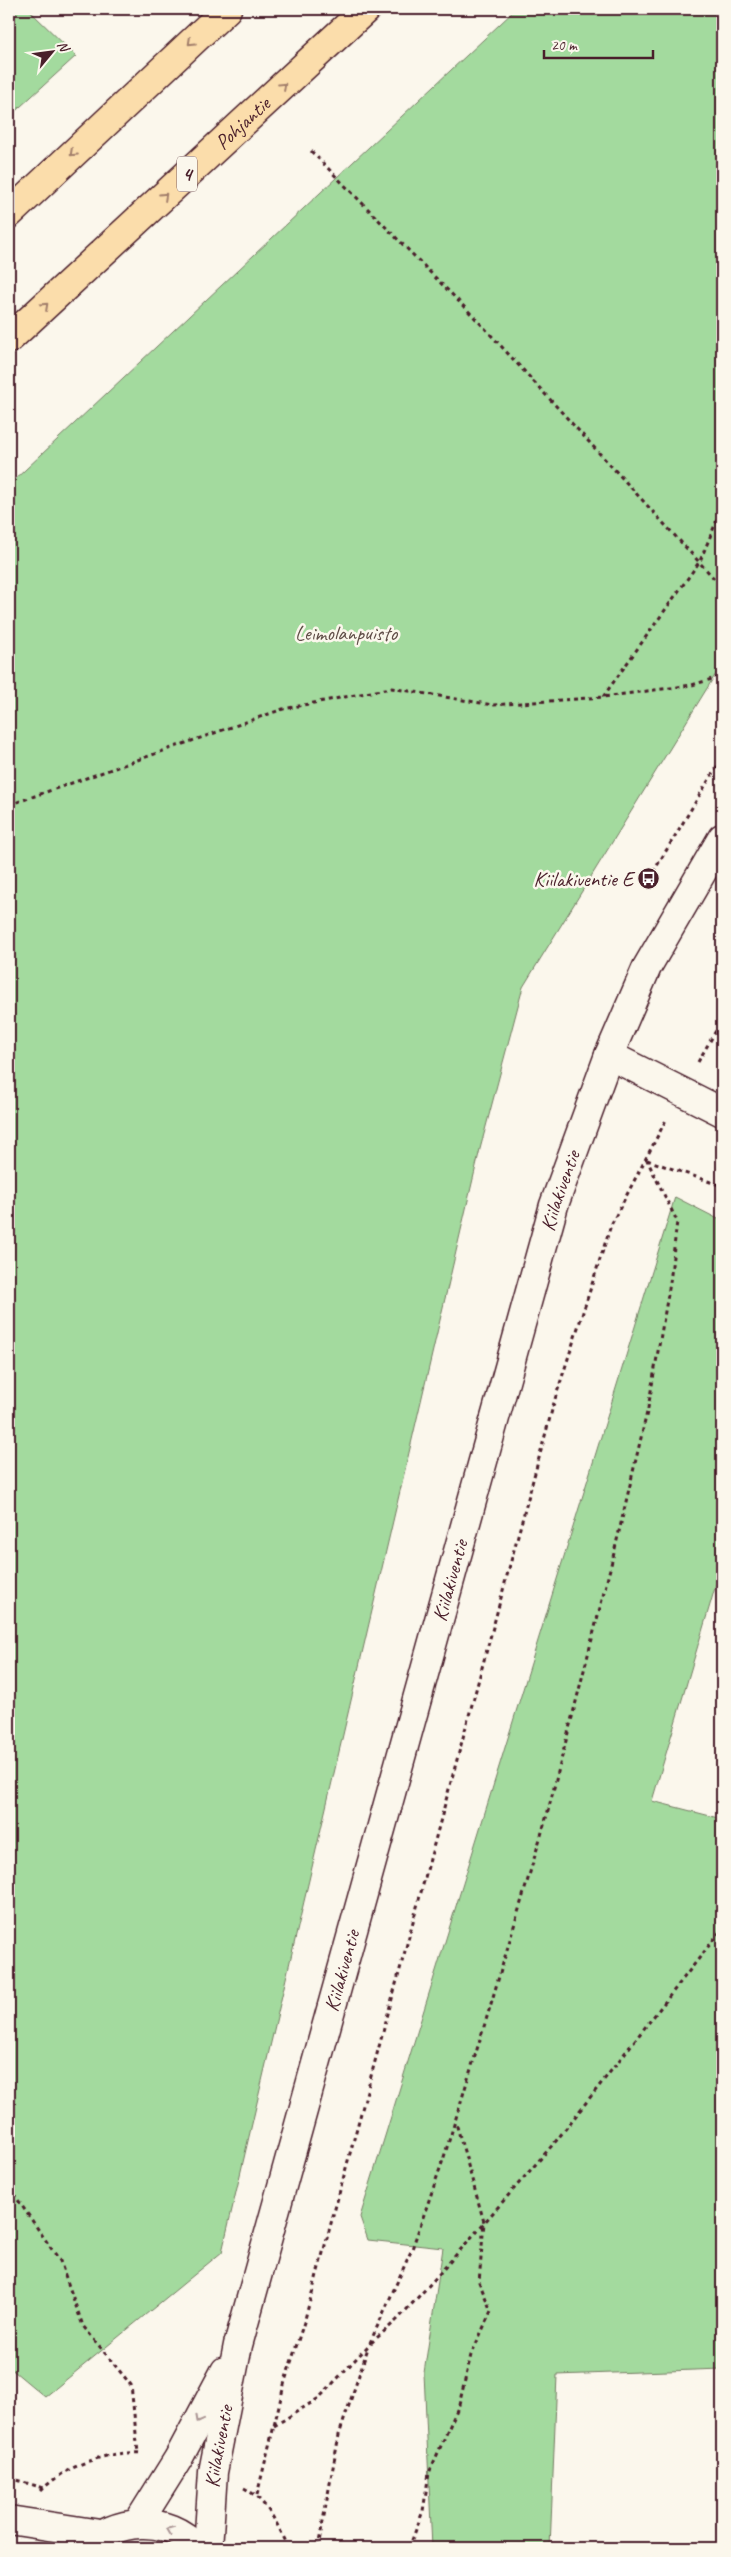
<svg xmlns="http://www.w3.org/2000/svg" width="731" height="2557" font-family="Caveat,sans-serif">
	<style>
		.green { fill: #a3da9e; stroke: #767c64 }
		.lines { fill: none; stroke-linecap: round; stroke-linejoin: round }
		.minor-casing { stroke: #4a1f2b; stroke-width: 31 }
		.highway-casing { stroke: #4a1f2b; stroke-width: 31 }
		.path { stroke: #4a1f2b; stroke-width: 3; stroke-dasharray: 4 4; stroke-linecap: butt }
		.minor { stroke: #fbf7ec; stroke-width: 28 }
		.highway { stroke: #fbddab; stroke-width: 28 }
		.oneway { stroke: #a27e6b }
		.oneway2 { stroke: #ab9695 }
		.labels { text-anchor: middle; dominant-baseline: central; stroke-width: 5; stroke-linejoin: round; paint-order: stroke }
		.shield { fill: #fbf7ec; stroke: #7f6065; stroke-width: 1 }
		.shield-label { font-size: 20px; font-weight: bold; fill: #4a1f2b }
		.street-label { font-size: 21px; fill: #4a1f2b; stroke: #fbf7ec }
		.park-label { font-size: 21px; fill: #604e48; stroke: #fbf7ec }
		.poi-label { font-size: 21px; fill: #4a1f2b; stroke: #fbf7ec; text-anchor: end }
	</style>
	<rect width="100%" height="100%" fill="#fbf7ec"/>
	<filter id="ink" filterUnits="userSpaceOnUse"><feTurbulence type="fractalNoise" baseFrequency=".02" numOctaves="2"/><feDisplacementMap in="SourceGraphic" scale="10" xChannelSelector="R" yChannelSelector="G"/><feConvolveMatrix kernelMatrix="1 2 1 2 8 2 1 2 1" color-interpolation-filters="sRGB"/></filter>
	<g filter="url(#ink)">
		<path class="green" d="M9 9H28L76 56 9 117Z
			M516 9H722V664L523 987 480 1149 222 2252 45 2397 9 2367V485Z
			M675 1197 722 1221V1564L652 1801 722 1819V2369L557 2375 550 2548H432L424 2373 443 2248 368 2240 360 2217Z"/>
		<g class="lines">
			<defs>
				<g id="minor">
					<path d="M609 1055 722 1112"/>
					<path d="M9 2520 100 2534"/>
					<path d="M138 2523 178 2459 225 2371"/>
					<path d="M84 2548C113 2519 168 2513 197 2548"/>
					<path id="s1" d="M208 2548 213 2472 238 2345 554 1205 609 1055 647 967 722 838"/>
				</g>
				<g id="highway">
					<path d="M9 214 227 9"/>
					<path id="s2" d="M9 339 366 9"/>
				</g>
			</defs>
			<use href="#minor" class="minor-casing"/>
			<use href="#highway" class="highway-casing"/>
			<path class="path" d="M311 151 479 322 722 587
				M603 697 700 561 722 508
				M9 805 283 709 391 688 493 705 603 697 692 685 722 676
				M649 879 722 758
				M715 1032 722 1036
				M698 1062 722 1020
				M647 1160 722 1186
				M9 2187 60 2261 83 2326 131 2385 138 2453
				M371 2343 397 2320 433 2281 556 2141 722 1929
				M274 2426 319 2398 369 2345 412 2249 444 2157 490 2007 547 1815 614 1553 648 1408 670 1283 677 1221 647 1160
				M9 2478 44 2488
				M244 2488C267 2500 278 2526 289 2548
				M41 2491C64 2466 109 2450 143 2453
				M257 2495 285 2381 305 2319 555 1399 611 1225 666 1120
				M318 2548 339 2435 368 2348
				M409 2548 423 2511 429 2473 459 2405 471 2355 491 2311 479 2282 484 2222 456 2123"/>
			<use href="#minor" class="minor"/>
			<use href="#highway" class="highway"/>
		</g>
		<defs><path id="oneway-chevron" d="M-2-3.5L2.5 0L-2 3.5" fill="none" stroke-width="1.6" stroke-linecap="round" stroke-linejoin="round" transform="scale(1.25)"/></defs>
		<g class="oneway">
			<use href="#oneway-chevron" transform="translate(191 42) rotate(137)"/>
			<use href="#oneway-chevron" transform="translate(283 86) rotate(-43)"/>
			<use href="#oneway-chevron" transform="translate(73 153) rotate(137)"/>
			<use href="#oneway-chevron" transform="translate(164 196) rotate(-43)"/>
			<use href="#oneway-chevron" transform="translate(45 306) rotate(-43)"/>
		</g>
		<g class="oneway2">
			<use href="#oneway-chevron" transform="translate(199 2419) rotate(118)"/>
			<use href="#oneway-chevron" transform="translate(170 2530) rotate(-158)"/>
		</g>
	</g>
	<defs>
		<symbol id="bus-disc" viewBox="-11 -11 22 22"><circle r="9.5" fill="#4a1f2b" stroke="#fbf7ec"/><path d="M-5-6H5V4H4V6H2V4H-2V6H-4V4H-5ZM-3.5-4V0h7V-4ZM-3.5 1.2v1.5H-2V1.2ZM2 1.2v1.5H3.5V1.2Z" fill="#fff"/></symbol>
	</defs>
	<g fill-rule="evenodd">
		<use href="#bus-disc" x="636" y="866" width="25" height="25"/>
	</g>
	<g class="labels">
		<rect class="shield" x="177" y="156.5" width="20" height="35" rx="4"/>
		<g class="shield-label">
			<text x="187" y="174">4</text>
		</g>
		<g class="street-label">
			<text stroke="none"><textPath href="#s2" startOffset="318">Pohjantie</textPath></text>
			<text stroke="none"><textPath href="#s1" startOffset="1404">Kiilakiventie</textPath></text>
			<text stroke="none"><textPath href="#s1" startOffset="999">Kiilakiventie</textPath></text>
			<text stroke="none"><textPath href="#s1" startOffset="594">Kiilakiventie</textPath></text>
			<text stroke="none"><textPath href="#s1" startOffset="102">Kiilakiventie</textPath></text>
		</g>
		<g class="park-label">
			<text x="346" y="633">Leimolanpuisto</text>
		</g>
		<g class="poi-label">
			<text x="633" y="879">Kiilakiventie E</text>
		</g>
	</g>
	<rect width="731" height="2557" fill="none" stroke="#fbf7ec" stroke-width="30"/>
	<rect x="15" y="15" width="701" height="2527" fill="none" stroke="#4a1f2b" stroke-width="2" filter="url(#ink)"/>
	<g transform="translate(52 52) rotate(61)" stroke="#fbf7ec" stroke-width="4" paint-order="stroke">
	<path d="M0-4L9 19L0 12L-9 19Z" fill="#4a1f2b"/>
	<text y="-8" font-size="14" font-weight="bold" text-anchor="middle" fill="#4a1f2b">N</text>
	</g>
	<path d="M544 50v8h109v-8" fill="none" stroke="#4a1f2b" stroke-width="2.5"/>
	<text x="551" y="50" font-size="15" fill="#4a1f2b" stroke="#fbf7ec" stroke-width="4" paint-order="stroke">20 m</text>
</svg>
